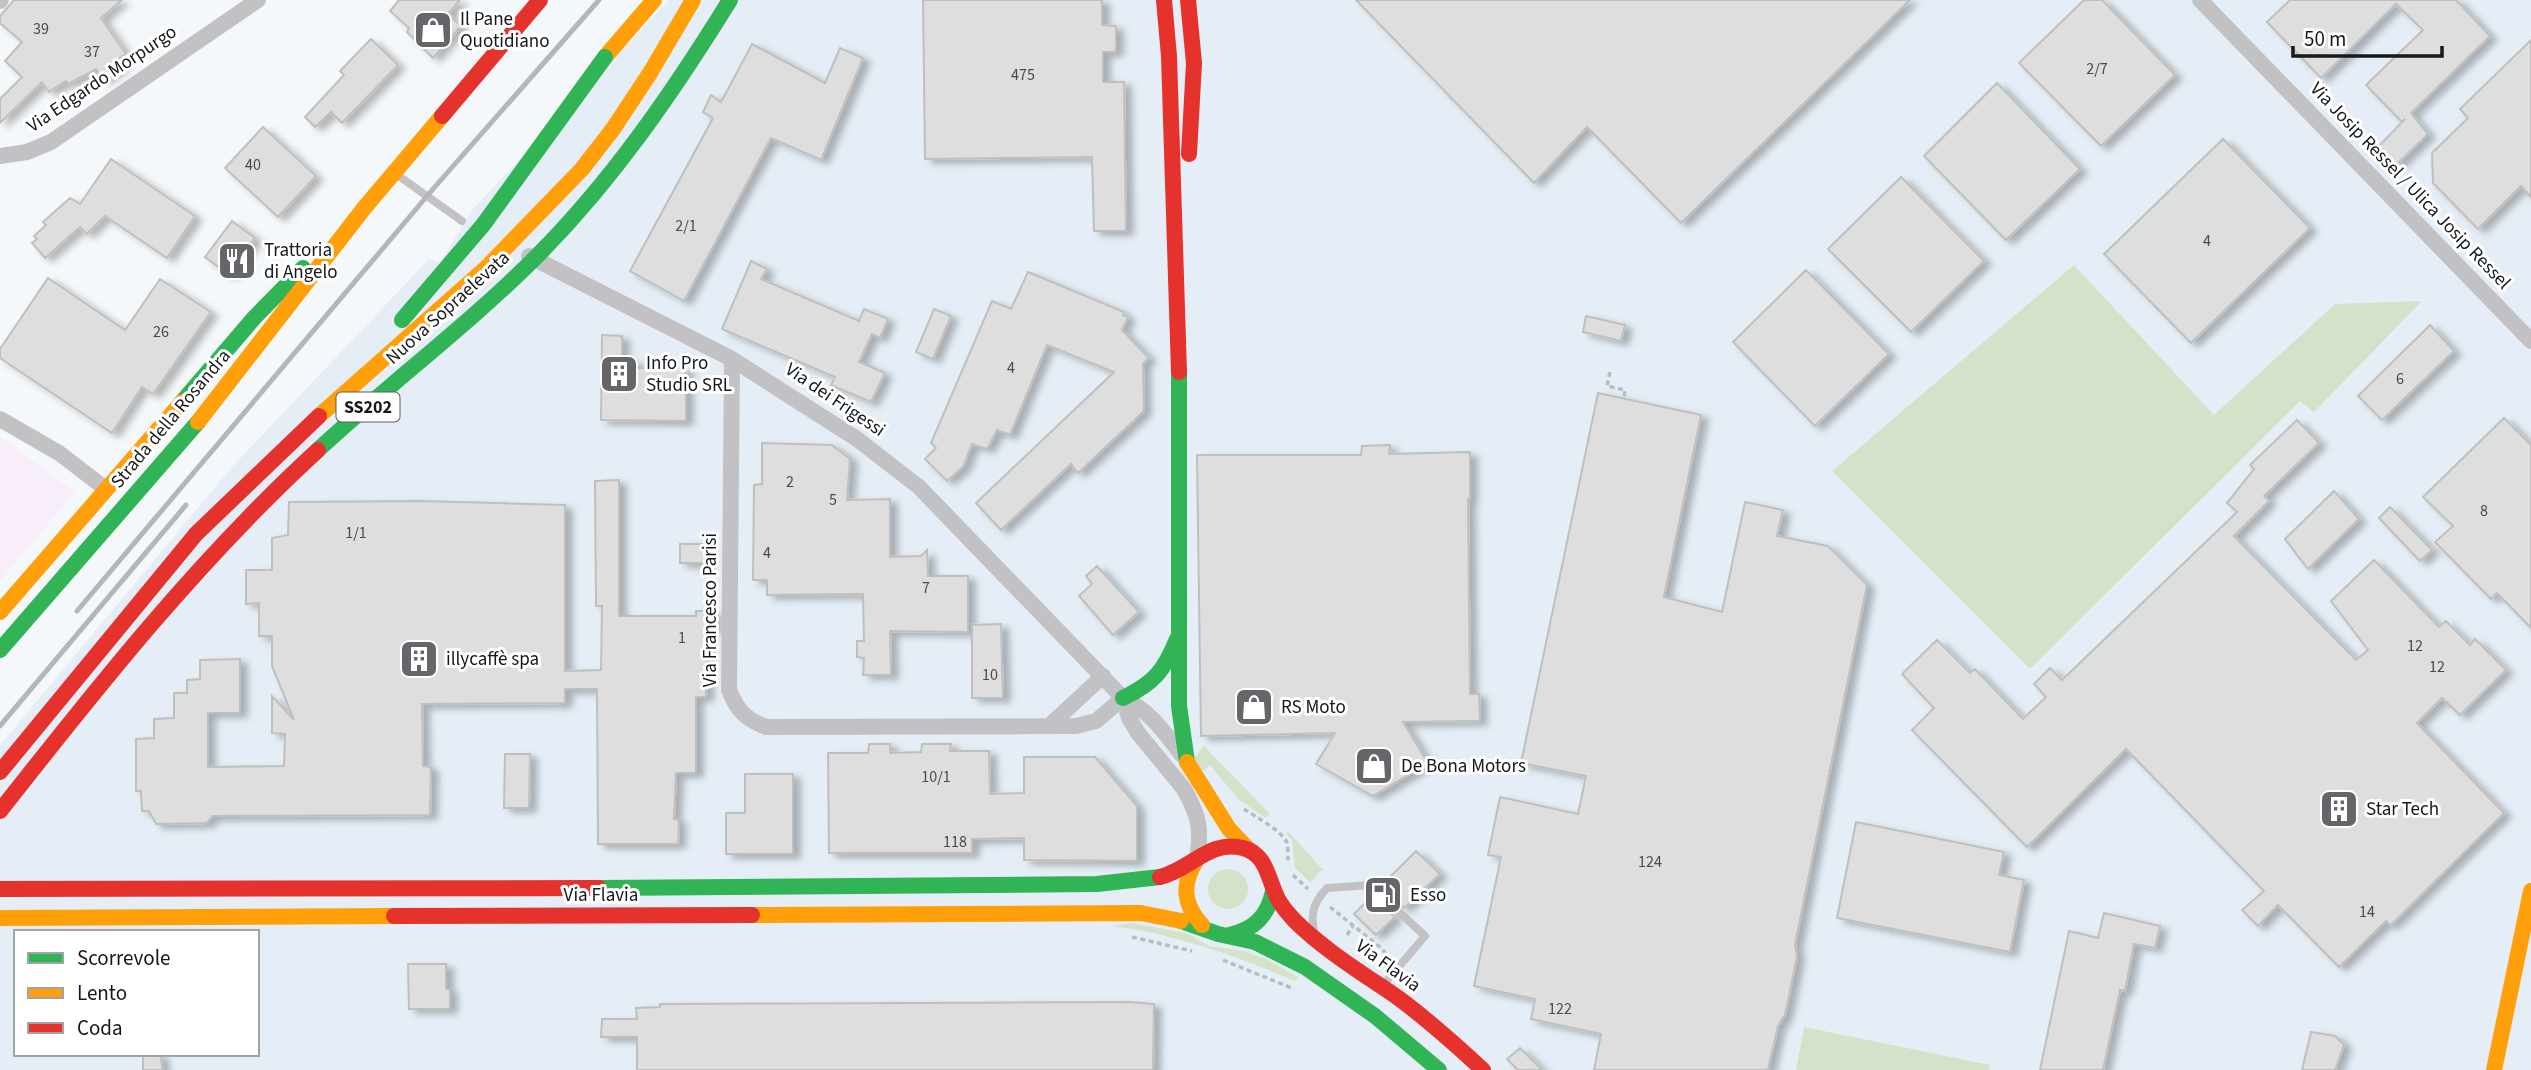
<svg xmlns="http://www.w3.org/2000/svg" width="2531" height="1070" font-family="'Source Sans 3',sans-serif">
	<style>
		.commercial { fill: #f7eef9 }
		.built { fill: #e5eef6; fill-rule: evenodd }
		.green { fill: #d5e2c9 }
		.building { fill: #dedede; stroke: #bfbfbe; stroke-width: 2; filter: url(#shadow) }
		.lines { fill: none; stroke-linecap: round; stroke-linejoin: round }
		.path { stroke: #b9bbbc; stroke-width: 3.5; stroke-dasharray: 5 3.5; stroke-linecap: butt }
		.lane { stroke: #c2c2c4; stroke-width: 8 }
		.street { stroke: #c2c2c4; stroke-width: 16 }
		.fast { stroke: #30b455; stroke-width: 16 }
		.slow { stroke: #ff9f0a; stroke-width: 16 }
		.jam { stroke: #e5322d; stroke-width: 16 }
		.rail { stroke: #b4b6b7; stroke-width: 5 }
		.fast-bridge { stroke: #30b455; stroke-width: 16 }
		.slow-bridge { stroke: #ff9f0a; stroke-width: 16 }
		.jam-bridge { stroke: #e5322d; stroke-width: 16 }
		.labels { text-anchor: middle; dominant-baseline: central; stroke-width: 6; stroke-linejoin: round; paint-order: stroke }
		.number-label { font-size: 16px; fill: #494a4d }
		.shield { fill: #fff; stroke: #5c5d5f; stroke-width: 2 }
		.shield-label { font-size: 18px; font-weight: bold; fill: #16181b }
		.poi-label { font-size: 19px; fill: #16181b; stroke: #fff; text-anchor: start }
		.street-label { font-size: 19px; fill: #16181b; stroke: #fff }
	</style>
	<defs>
		<filter id="shadow"><feDropShadow dx="7" dy="4" stdDeviation="3.5" flood-color="#0004"/></filter>
	</defs>
	<rect width="100%" height="100%" fill="#f5f8fb"/>
	<path class="commercial" d="M0 437 75 492 0 581Z"/>
	<path class="built" d="M669 0H2531V1070H0V745L231 468 429 259 440 262 473 209ZM16 932H257V1054H16Z"/>
	<path class="green" d="M2074 265 2214 415 2335 304 2422 301 2314 412 2300 401 2030 669 1832 471Z
		M1204 746 1270 814 1266 818 1239 800 1210 765 1202 771 1194 758Z
		M1288 831 1324 871H1320L1311 883 1295 868 1292 840 1286 834Z
		M1208 889a20 20 0 1 1 40 0a20 20 0 1 1-40 0Z
		M1133 923 1189 934 1209 946 1244 951 1268 960 1298 977 1295 981C1236 956 1176 934 1112 926Z
		M1804 1027 1990 1065 1989 1070H1796Z"/>
	<path class="building" d="M14 0H122L101 18 126 54 117 59 122 66 102 80 96 69 68 84 66 81 49 92 42 82 0 123V99L22 77 5 61 22 42 0 23V16Z
		M399 0H460L448 14 461 26 433 58 407 32 409 28 390 11Z
		M923 0H1102V25L1116 26V52H1103V82H1124L1126 231H1094L1092 157 925 159Z
		M1356 0H1910L1681 223 1587 127 1534 183Z
		M2084 0H2102L2175 75 2101 146 2019 63Z
		M2290 0H2456L2490 36 2411 113 2428 134 2396 165 2379 146 2405 119 2402 122 2366 85 2423 30 2396 4 2321 78 2267 22Z
		M371 39 398 65 342 123 331 112 315 127 305 117 344 75 340 71Z
		M2531 40V197L2521 186 2478 229 2433 183 2432 153 2468 118 2460 109Z
		M752 44 825 83 840 48 863 58 821 160 771 138 684 301 630 271 713 118 703 112 711 95 721 102Z
		M1997 83 2080 169 2006 240 1924 156Z
		M263 127 316 176 278 217 225 168Z
		M2223 139 2310 228 2191 343 2104 254Z
		M111 159 195 216 167 258 105 216 87 234 80 227 45 258 32 243 37 239 34 236 46 225 43 222 70 198 80 204Z
		M1901 177 1984 261 1911 332 1828 249Z
		M232 221 255 238 229 275 205 257Z
		M751 261 767 269 761 279 859 321 864 309 888 319 880 338 872 334 859 362 885 373 871 402 831 385 835 377 722 329Z
		M1806 270 1889 354 1815 426 1733 342Z
		M1028 272 1124 312 1123 315 1128 317 1122 330 1149 358 1143 364 1144 411 1078 473 1071 464 1001 530 976 503 1114 372 1047 345 1010 435 997 430 987 449 972 444 963 467 947 481 925 459 936 448 931 443 992 301 1011 309Z
		M48 278 125 330 160 279 211 312 153 394 142 387 112 433 0 358V349Z
		M934 309 951 316 933 359 916 352Z
		M1586 316 1625 325 1621 341 1583 332Z
		M2430 325 2454 351 2382 420 2358 396Z
		M602 335 622 336V361H636V368H686V421L601 420Z
		M1598 393 1701 415 1664 597 1722 612 1745 502 1783 510 1777 536 1828 546 1867 585 1795 945 1797 957 1785 1015 1778 1026 1768 1070H1594L1601 1034 1531 1019 1535 999 1474 986 1501 857 1488 855 1500 797 1578 814 1586 776 1521 763Z
		M2504 418 2531 445V628L2497 593 2491 599 2435 542 2453 526 2423 497Z
		M2297 420 2319 443 2264 496 2269 501 2234 536 2356 660 2368 650 2331 601 2374 560 2439 627 2446 621 2470 645 2475 639 2506 670 2460 715 2442 698 2417 723 2504 813 2391 925 2386 921 2339 967 2278 905 2258 926 2242 910 2264 891 2126 749 2027 847 1912 730 1934 708 1902 674 1937 640 1970 673 1975 669 2023 719 2046 697 2034 684 2050 668 2062 680 2237 512 2227 503 2254 469 2250 465Z
		M762 443 832 445 850 459 847 500 890 499V557L921 556 927 550 928 576H968V632L890 631 891 675H863L864 658 857 657V641H864L863 594 767 595V580H753L754 485 762 484Z
		M1390 445 1389 454 1470 452V499H1468L1470 694H1479L1480 721 1403 722 1428 763 1373 796 1316 764 1335 733 1201 736 1197 455H1361L1362 446Z
		M619 480V616H696V611H714V629H707L706 697H696V773H676L674 819 679 820 678 844H598L597 689H565V703L422 704 423 766 431 767 430 815 212 816 207 823 156 824 149 811H142L141 791H136V739L154 738V719L174 718V693H187V680L200 679V660L240 659V713H208V767L284 766 285 734 272 733V696L294 720 272 666V636H259V603L246 604V570H272V538L288 535 289 502 420 501 565 505V671L601 670 602 606H596L595 481Z
		M2334 491 2359 519 2308 569 2285 539Z
		M2390 507 2432 550 2420 561 2379 518Z
		M680 544H707V563H680Z
		M1097 566 1139 612 1113 635 1079 596 1092 584 1086 576Z
		M1001 624 1003 698H972V625Z
		M869 744H890V753L921 752 922 744H951L950 751H989L990 794 1024 793V757H1095L1137 806V861L1024 860V838L972 839V853H829L828 753H868Z
		M505 754H530L529 808H504Z
		M745 774H793V854H726V813H745Z
		M1856 822 2004 852 1999 875 2024 880 2010 952 1837 918Z
		M1416 851 1440 874 1404 908 1381 886Z
		M1372 896 1395 917 1376 935 1354 914Z
		M2104 913 2160 926 2155 948 2134 944 2125 991 2120 990 2103 1070H2040L2069 931 2098 938Z
		M408 964H446V989H450V1009H409Z
		M1129 1002 1154 1004 1153 1070H637V1037H601L602 1019H637L636 1008 660 1007V1004Z
		M2311 1032 2335 1036 2344 1045 2335 1070H2302Z
		M1520 1048 1542 1070H1518L1507 1059Z
		M143 1054H160L163 1070H143Z"/>
	<g class="lines">
		<path class="path" d="M1610 372 1607 386 1625 390 1624 399
			M1244 809C1254 816 1283 831 1287 843 1288 848 1288 856 1288 861
			M1293 875 1308 889
			M1330 907 1380 947 1391 959
			M1347 935 1353 926
			M1132 937 1192 951
			M1223 960 1294 989"/>
		<path class="lane" d="M396 174 462 221
			M1314 930C1310 912 1315 901 1327 888L1370 885 1425 936 1384 984"/>
		<path class="street" d="M2200 0 2531 341
			M0 1 1 0
			M0 156 27 152 51 142 258 0
			M529 256 732 359 857 439 919 487 1123 698C1150 711 1164 732 1182 755
			M732 359 729 690C737 710 745 719 766 727L1076 726 1096 721 1123 698
			M0 419 59 453 106 489
			M1123 698 1129 718 1138 733 1184 789C1199 816 1202 829 1197 859
			M1050 725 1103 676"/>
		<path class="fast" d="M1179 372V706L1187 762
			M182 402 254 318 303 268
			M0 650 198 422
			M1123 698C1154 683 1164 671 1177 639
			M599 888 1097 884 1160 877
			M1181 921 1218 934 1255 942 1305 967 1375 1016 1439 1070
			M1229 935C1254 930 1268 916 1273 891"/>
		<path class="slow" d="M605 57 654 0
			M198 422 365 207 442 116
			M0 612 182 402
			M1187 762 1229 829 1249 850
			M1197 859C1182 884 1182 903 1202 925
			M752 915 1141 913 1181 921
			M0 918 394 916
			M2494 1070 2531 891"/>
		<path class="jam" d="M1164 0 1169 56 1179 372
			M1188 0 1194 63 1189 154
			M442 116 540 0
			M1160 877C1190 870 1210 839 1243 848 1267 854 1268 880 1278 899 1282 907 1288 913 1294 920 1324 950 1362 973 1397 997 1427 1019 1455 1044 1483 1070
			M0 889 599 888
			M394 916 752 915"/>
		<path class="rail" d="M77 611 433 189 599 0
			M0 726 186 505"/>
		<path class="fast-bridge" d="M402 320 483 225 605 57
			M318 450C389 384 467 326 536 257 612 181 673 92 730 0"/>
		<path class="slow-bridge" d="M319 416 486 268 582 169 613 129 650 73 693 0"/>
		<path class="jam-bridge" d="M0 772 196 534 319 416
			M0 811C99 685 199 559 318 450"/>
	</g>
	<defs>
		<symbol id="shop-square" viewBox="-11 -11 22 22"><rect x="-9" y="-9" width="18" height="18" rx="4" fill="#646669" stroke="#fff"/><path d="M-5-2.5h2.3a2.7 3.5 0 0 1 5.4 0H5L5.5 6h-11ZM-1.5-2.5h3a1.5 2.3 0 0 0-3 0Z" fill="#fff"/></symbol>
		<symbol id="restaurant-square" viewBox="-11 -11 22 22"><rect x="-9" y="-9" width="18" height="18" rx="4" fill="#646669" stroke="#fff"/><path d="M-5-6h1v4h1v-4h1v4h1v-4h1v5L-1.5 .5V6h-2V.5L-5-1ZM5-6V6H3V1.5H1.5Q1.5-4 5-6Z" fill="#fff"/></symbol>
		<symbol id="building-square" viewBox="-11 -11 22 22"><rect x="-9" y="-9" width="18" height="18" rx="4" fill="#646669" stroke="#fff"/><path d="M-4-6H4V6H1V3H-1V6H-4ZM-2.5-4.3h1.7v1.8h-1.7ZM.8-4.3h1.7v1.8H.8ZM-2.5-1h1.7V.8h-1.7ZM.8-1h1.7V.8H.8Z" fill="#fff"/></symbol>
		<symbol id="fuel-square" viewBox="-11 -11 22 22"><rect x="-9" y="-9" width="18" height="18" rx="4" fill="#646669" stroke="#fff"/><path d="M-5.5-6h7V0h2V4h1.3V-2.5L3-4.5l.8-.8L6-3V5H2.5V1h-1V6h-7ZM-4.2-4.7v3.2H.2V-4.7Z" fill="#fff"/></symbol>
	</defs>
	<g fill-rule="evenodd">
		<use href="#shop-square" x="411" y="8" width="44" height="44"/>
		<use href="#restaurant-square" x="215" y="239" width="44" height="44"/>
		<use href="#building-square" x="597" y="352" width="44" height="44"/>
		<use href="#building-square" x="397" y="637" width="44" height="44"/>
		<use href="#shop-square" x="1232" y="685" width="44" height="44"/>
		<use href="#shop-square" x="1352" y="744" width="44" height="44"/>
		<use href="#building-square" x="2317" y="787" width="44" height="44"/>
		<use href="#fuel-square" x="1361" y="873" width="44" height="44"/>
	</g>
	<g class="labels">
		<g class="number-label">
			<text x="41" y="29">39</text>
			<text x="92" y="52">37</text>
			<text x="2097" y="69">2/7</text>
			<text x="1023" y="75">475</text>
			<text x="253" y="165">40</text>
			<text x="686" y="226">2/1</text>
			<text x="2207" y="241">4</text>
			<text x="161" y="332">26</text>
			<text x="1011" y="368">4</text>
			<text x="2400" y="379">6</text>
			<text x="790" y="482">2</text>
			<text x="833" y="500">5</text>
			<text x="2484" y="511">8</text>
			<text x="356" y="533">1/1</text>
			<text x="767" y="553">4</text>
			<text x="926" y="588">7</text>
			<text x="682" y="638">1</text>
			<text x="2415" y="646">12</text>
			<text x="2437" y="667">12</text>
			<text x="990" y="675">10</text>
			<text x="936" y="777">10/1</text>
			<text x="955" y="842">118</text>
			<text x="1650" y="862">124</text>
			<text x="2367" y="912">14</text>
			<text x="1560" y="1009">122</text>
		</g>
		<rect class="shield" x="336.5" y="392.5" width="63" height="29" rx="5"/>
		<g class="shield-label">
			<text x="368" y="407">SS202</text>
		</g>
		<g class="poi-label">
			<text x="460" y="19">Il Pane<tspan x="460" dy="22">Quotidiano</tspan></text>
			<text x="264" y="250">Trattoria<tspan x="264" dy="22">di Angelo</tspan></text>
			<text x="646" y="363">Info Pro<tspan x="646" dy="22">Studio SRL</tspan></text>
			<text x="446" y="659">illycaffè spa</text>
			<text x="1281" y="707">RS Moto</text>
			<text x="1401" y="766">De Bona Motors</text>
			<text x="2366" y="809">Star Tech</text>
			<text x="1410" y="895">Esso</text>
		</g>
		<g class="street-label">
			<text transform="translate(102 79) rotate(-34)">Via Edgardo Morpurgo</text>
			<text transform="translate(2410 186) rotate(46)">Via Josip Ressel / Ulica Josip Ressel</text>
			<text transform="translate(448 308) rotate(-42)">Nuova Sopraelevata</text>
			<text transform="translate(835 400) rotate(34)">Via dei Frigessi</text>
			<text transform="translate(171 419) rotate(-50)">Strada della Rosandra</text>
			<text transform="translate(710 610) rotate(-90)">Via Francesco Parisi</text>
			<text x="601" y="895">Via Flavia</text>
			<text transform="translate(1388 966) rotate(36)">Via Flavia</text>
		</g>
	</g>
	<rect x="14" y="930" width="245" height="126" fill="#ffffff" stroke="#a2a3a4" stroke-width="2"/>
	<rect x="28" y="953" width="35" height="10" fill="#30b455" stroke="#a2a3a4" stroke-width="2"/>
	<text x="77" y="965" font-size="21" fill="#16181b">Scorrevole</text>
	<rect x="28" y="988" width="35" height="10" fill="#ff9f0a" stroke="#a2a3a4" stroke-width="2"/>
	<text x="77" y="1000" font-size="21" fill="#16181b">Lento</text>
	<rect x="28" y="1023" width="35" height="10" fill="#e5322d" stroke="#a2a3a4" stroke-width="2"/>
	<text x="77" y="1035" font-size="21" fill="#16181b">Coda</text>
	<path d="M2293 46v10h149v-10" fill="none" stroke="#16181b" stroke-width="3.5"/>
	<text x="2304" y="46" font-size="21" fill="#16181b" stroke="#ffffff" stroke-width="5" paint-order="stroke">50 m</text>
</svg>
